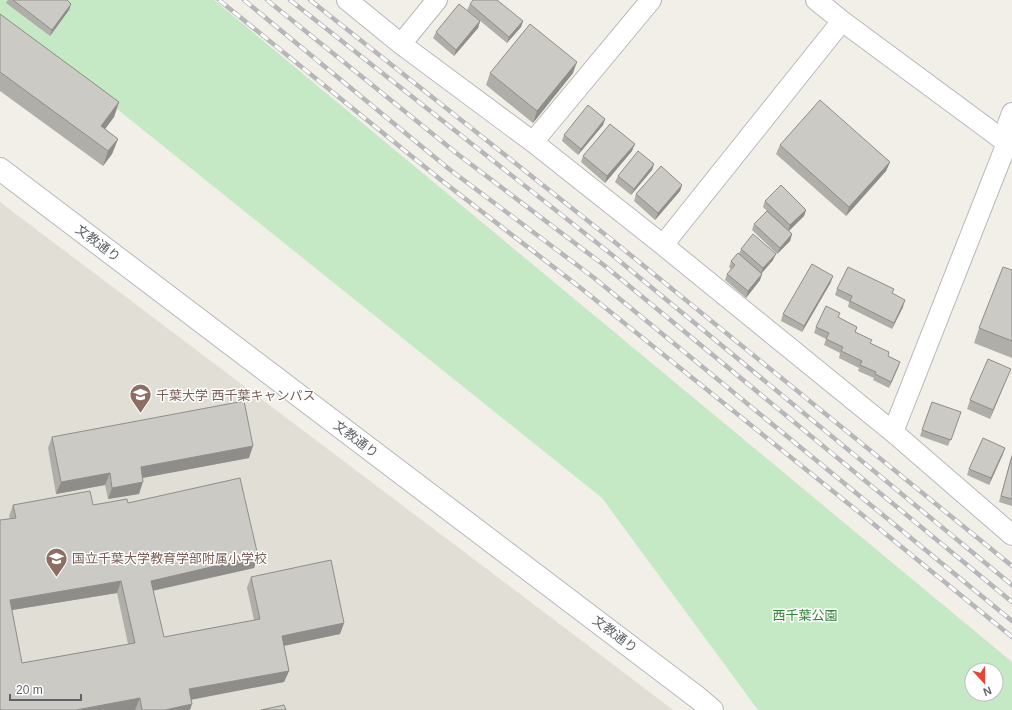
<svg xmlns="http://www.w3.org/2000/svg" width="1012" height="710" font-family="Helvetica,'Noto Sans JP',sans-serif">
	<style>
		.education { fill: #e1ded6 }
		.green { fill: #c5e8c5; fill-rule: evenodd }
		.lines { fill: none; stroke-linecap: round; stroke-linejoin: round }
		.minor-casing { stroke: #b5b8bc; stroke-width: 22 }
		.tertiary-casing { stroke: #b5b8bc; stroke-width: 24 }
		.minor { stroke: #fff; stroke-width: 20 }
		.tertiary { stroke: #fff; stroke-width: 22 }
		.rail-casing { stroke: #b6b7b8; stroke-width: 4.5 }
		.rail { stroke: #fff; stroke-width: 3; stroke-dasharray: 9; stroke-linecap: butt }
		.wall { fill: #afaea9; fill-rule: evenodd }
		.shaded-wall { fill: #8f8d8a }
		.building { fill: #cccac5; stroke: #8f8d8a; fill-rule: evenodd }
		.labels { text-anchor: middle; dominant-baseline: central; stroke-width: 3; stroke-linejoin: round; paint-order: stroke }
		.street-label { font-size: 13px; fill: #5f6368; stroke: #fff }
		.education-label { font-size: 13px; fill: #785e54; stroke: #fff; text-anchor: start }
		.park-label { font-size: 13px; fill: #348238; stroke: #fff }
	</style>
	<rect width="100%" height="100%" fill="#f1efe8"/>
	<path class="education" d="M0 202 577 637 673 710H0Z"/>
	<path class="green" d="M0 0H214L1012 662V710H758L602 498 0 15ZM972 670H996V694H972Z"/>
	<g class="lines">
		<defs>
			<path id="minor" d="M347 0 401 44 533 142 663 245 893 432 1012 535
				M816 0 842 21 1007 143 1012 148
				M401 44 437 0
				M533 142 651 0
				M663 245 842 21
				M893 432 1007 143 1008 124 1012 113"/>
			<path id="tertiary" d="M0 169 698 698 712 710"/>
		</defs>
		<use href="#minor" class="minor-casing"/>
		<use href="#tertiary" class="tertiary-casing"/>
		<use href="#minor" class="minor"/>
		<use href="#tertiary" class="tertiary"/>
		<defs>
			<path id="rail" d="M219 0 441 180 582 289 860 513 1012 637
				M244 0 449 169 593 277 1012 621
				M267 0 460 156 605 266 1012 602
				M290 0 611 254 1012 585
				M310 0 617 244 1012 566"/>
		</defs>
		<use href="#rail" class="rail-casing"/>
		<use href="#rail" class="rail"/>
	</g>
	<path class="wall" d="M8 0H67L71 4 69 10 50 36 6 3Z
		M470 4 523 21 521 27 507 43 467 10Z
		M0 14 119 102 114 117 105 129 118 139 112 154 103 166 0 91Z
		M480 21 478 28 454 56 433 38 436 32Z
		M490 73H573L533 123 486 85Z
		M605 119 603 125 578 155 562 141 564 135Z
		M780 145 890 162 886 171 846 216 776 154Z
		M632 151 605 183 581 162 583 156Z
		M654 164 652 170 631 195 615 182 618 176Z
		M682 185 680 191 655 220 634 201 636 194Z
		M765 201 806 210 804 216 788 231 792 234 790 241 777 254 752 230 754 224 767 211 763 207Z
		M741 249 773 260 762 273 760 280 746 298 725 280 727 274 731 269 729 267 731 261 739 254Z
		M1012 270V358L974 343 979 328Z
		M831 282 802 332 781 321 783 314Z
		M837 289 892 294 903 307 892 329 848 307 849 302 835 295Z
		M838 318 857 327 855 332 888 356 900 362 889 388 873 380 874 378 858 371 859 368 839 358 840 353 824 345 826 339 814 333 816 327Z
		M1007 378 990 419 967 409 970 400Z
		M932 402 961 412 948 446 920 436Z
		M52 437 249 458 142 478 139 494 108 499 105 485 56 494 48 448Z
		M1003 454 989 485 967 475 969 469Z
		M1012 454V506L999 502Z
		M128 503 258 556 254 568 153 591 164 637 254 620 247 588 251 577 344 623 340 634 284 646 289 671 284 682 191 699 190 710H0L10 519 9 516 13 505H93ZM117 593 128 644 22 663 12 610Z"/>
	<path class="shaded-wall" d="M71 4 69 10 50 36 52 30Z
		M480 21 478 28 454 56 456 50Z
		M523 21 521 27 507 43 509 37Z
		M577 62 573 73 533 123 537 111Z
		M119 102 114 117 96 141 101 126Z
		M605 119 603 125 578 155 581 149Z
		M118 139 112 154 103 166 108 151Z
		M635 144 632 151 605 183 607 176Z
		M890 162 886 171 846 216 849 207Z
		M654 164 652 170 631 195 634 189Z
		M682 185 680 191 655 220 658 213Z
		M806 210 804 216 788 232 790 225Z
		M792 234 790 241 777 254 780 248Z
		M776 254 773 260 761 274 763 268Z
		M762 274 760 280 746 298 748 291Z
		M833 276 831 282 802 332 804 326Z
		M905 300 903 307 892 329 894 323Z
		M900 362 898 368 889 388 891 382Z
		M1011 369 1007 378 990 419 993 410Z
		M253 446 249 458 137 479 141 467Z
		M1005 448 1003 454 989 485 991 478Z
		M110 473 105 485 56 494 61 482Z
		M143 482 139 494 108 499 112 488Z
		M258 556 254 568 146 592 151 581Z
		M121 581 117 593 6 611 10 600Z
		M344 623 340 634 278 647 282 636Z
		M289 671 284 682 185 701 189 689Z
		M140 698 135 710H76Z
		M192 704 190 710H165Z"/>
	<path class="building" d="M13 0H67L71 4 52 30Z
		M473 0H497L523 21 509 37 470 4Z
		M459 4 480 21 456 50 436 32Z
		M0 14 119 102 101 126 118 139 108 151 0 72Z
		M530 24 577 62 537 111 490 73Z
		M820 100 890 162 849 207 780 145Z
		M588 105 605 119 581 149 564 135Z
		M610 124 635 144 607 176 583 156Z
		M638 151 654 164 634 189 618 176Z
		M661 166 682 185 658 213 636 194Z
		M781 185 806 210 790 225 765 201Z
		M767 211 792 234 780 248 754 224Z
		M753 234 776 254 763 268 741 249Z
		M738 253 762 274 748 291 727 274 735 265 731 261Z
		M812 264 833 276 804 326 783 314Z
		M848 267 894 289 892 293 905 300 894 323 850 301 852 296 837 289Z
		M1003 267 1012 270V341L979 328Z
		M826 306 840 313 838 317 857 327 855 332 872 340 870 343 889 352 888 356 900 362 891 382 875 374 876 372 860 365 862 361 841 351 843 347 826 339 829 333 816 327Z
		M988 359 1011 369 993 410 970 400Z
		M244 401 253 446 141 467 143 482 112 488 110 473 61 482 52 437Z
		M932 402 961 412 951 440 922 430Z
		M983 438 1005 448 991 478 969 469Z
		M1012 456V499L1001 496Z
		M240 478 258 556 151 581 164 637 260 619 251 577 331 560 344 623 282 636 289 671 189 689 192 704 165 710H142L140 698 76 710H0V520L16 518 13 505 90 491 93 505 127 499 128 503ZM121 581 135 643 22 663 10 600Z
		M284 705 286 710H261Z"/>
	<defs>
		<symbol id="university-pin" viewBox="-11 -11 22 30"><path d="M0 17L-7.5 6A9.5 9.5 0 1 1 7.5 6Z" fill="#8d6e63" stroke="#fff"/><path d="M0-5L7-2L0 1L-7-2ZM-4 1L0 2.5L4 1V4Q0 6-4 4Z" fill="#fff"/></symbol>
		<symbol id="school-pin" viewBox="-11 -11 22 30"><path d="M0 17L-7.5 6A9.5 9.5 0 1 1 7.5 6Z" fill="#8d6e63" stroke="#fff"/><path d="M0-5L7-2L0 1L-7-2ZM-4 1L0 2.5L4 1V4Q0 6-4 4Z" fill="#fff"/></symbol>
	</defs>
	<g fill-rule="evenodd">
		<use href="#university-pin" x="128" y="382" width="25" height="34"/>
		<use href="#school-pin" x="44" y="546" width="25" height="34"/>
	</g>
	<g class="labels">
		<g class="street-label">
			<text transform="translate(98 243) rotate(37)">文教通り</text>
			<text transform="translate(356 439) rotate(37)">文教通り</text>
			<text transform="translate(615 634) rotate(37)">文教通り</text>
		</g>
		<g class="education-label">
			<text x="156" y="395">千葉大学 西千葉キャンパス</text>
			<text x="72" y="558">国立千葉大学教育学部附属小学校</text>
		</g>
		<g class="park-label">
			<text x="805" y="615">西千葉公園</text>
		</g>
	</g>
	<g transform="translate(984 682) rotate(159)"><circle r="19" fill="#ffffff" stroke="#bfc1c3"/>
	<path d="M0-3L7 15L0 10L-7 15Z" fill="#ea4335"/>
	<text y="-6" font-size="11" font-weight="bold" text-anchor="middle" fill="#5f6368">N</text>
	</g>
	<path d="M10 694v6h71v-6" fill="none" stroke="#5f6368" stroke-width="2"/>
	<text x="16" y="694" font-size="12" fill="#5f6368" stroke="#ffffff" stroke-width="3" paint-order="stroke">20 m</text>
</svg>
